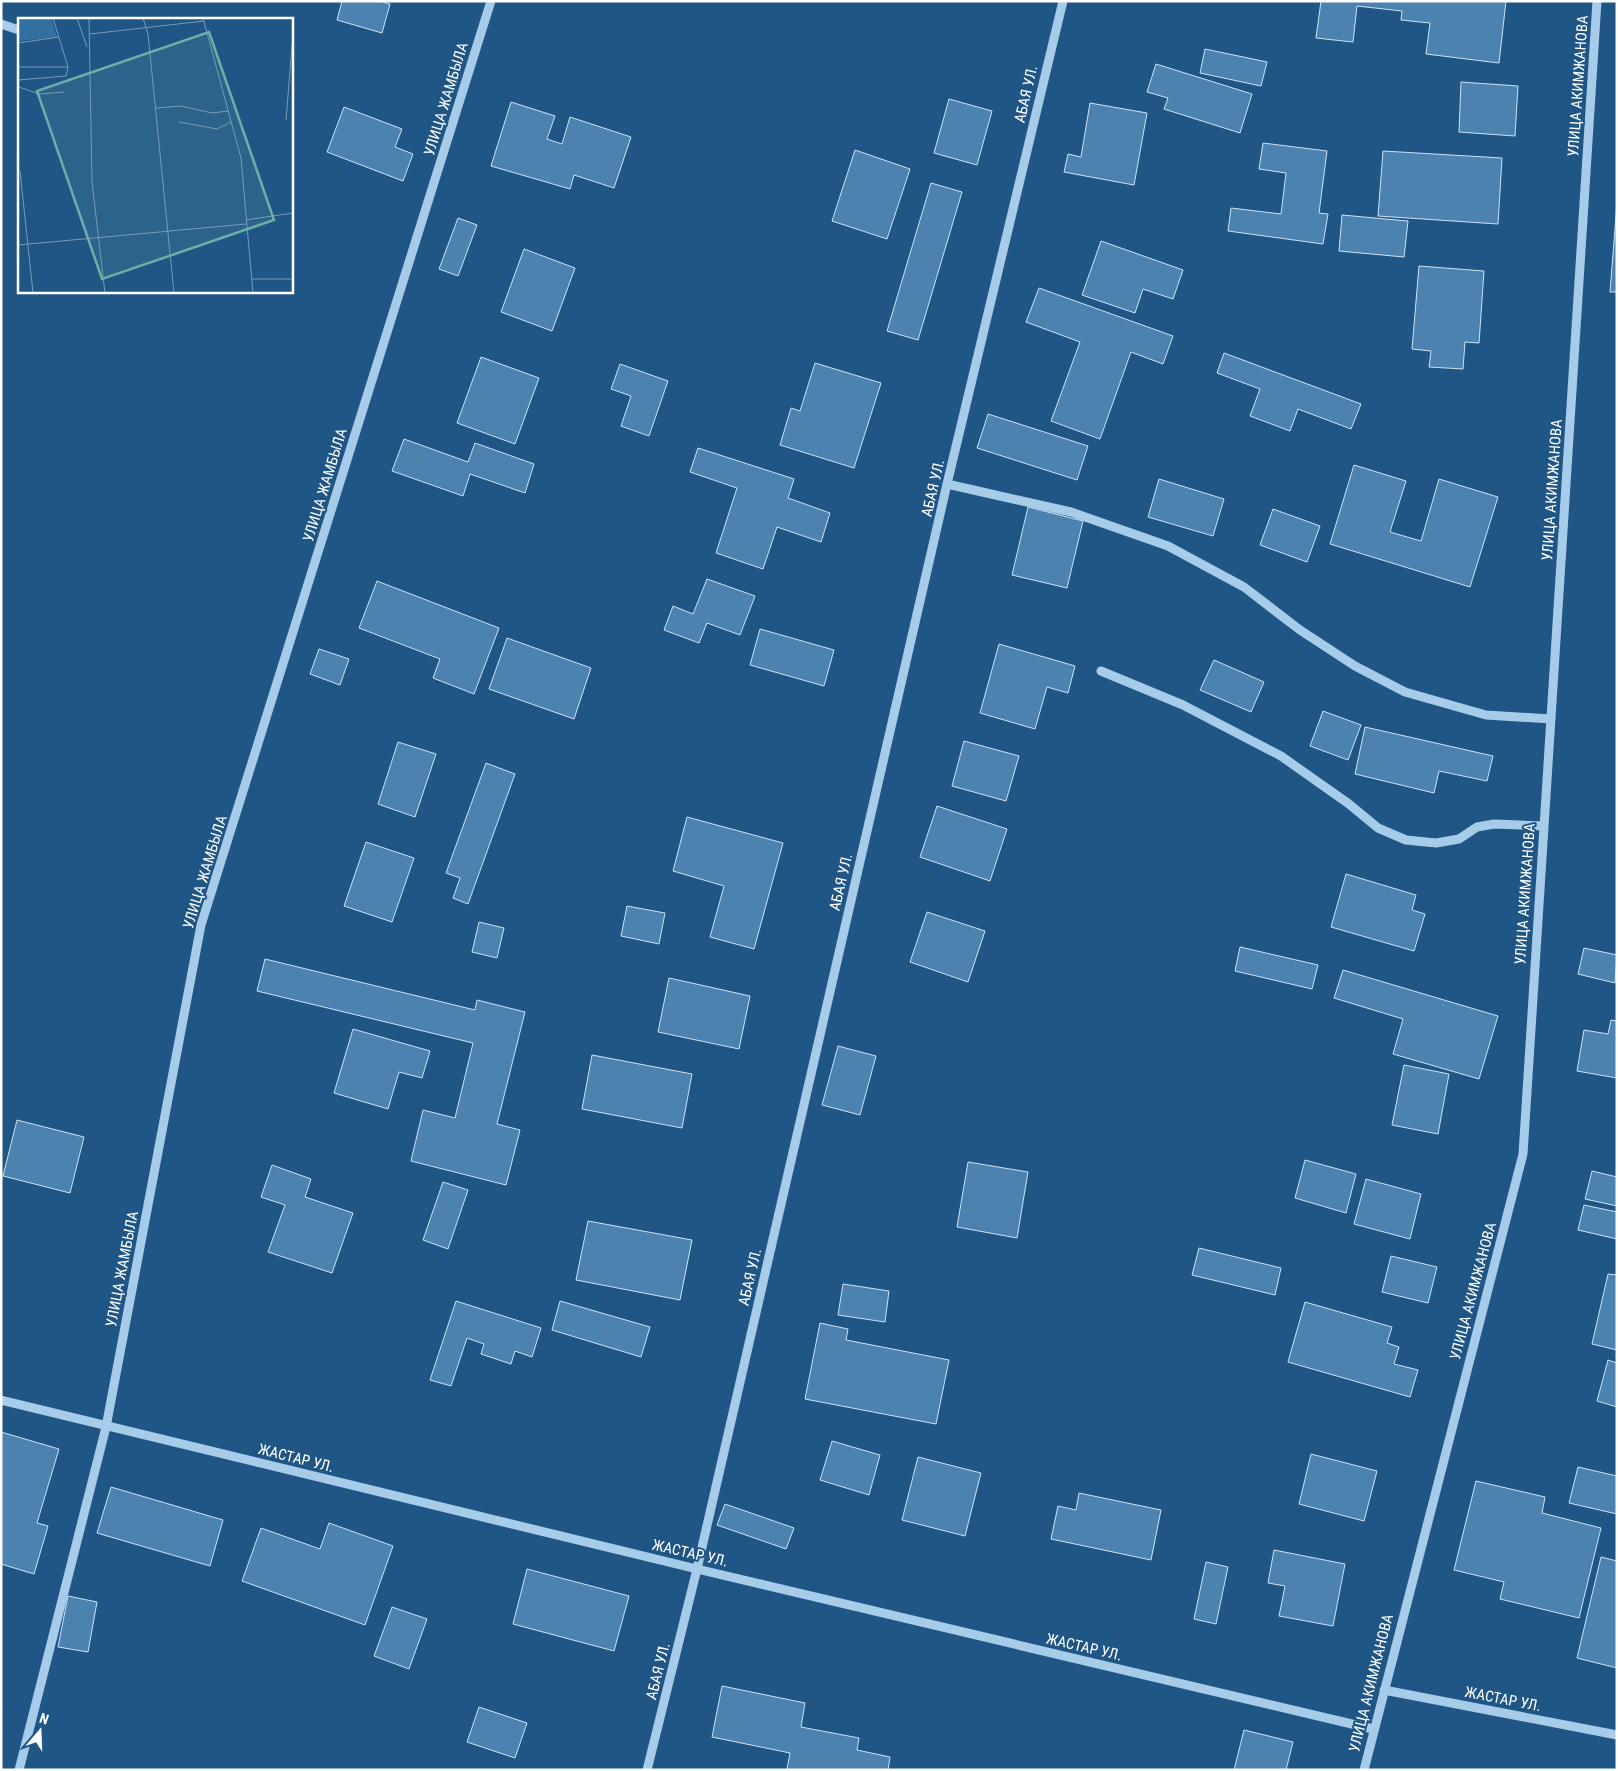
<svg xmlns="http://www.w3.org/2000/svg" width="1618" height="1771" font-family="'Roboto Condensed',sans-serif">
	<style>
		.building { fill: #4c82af; stroke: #cce4f7 }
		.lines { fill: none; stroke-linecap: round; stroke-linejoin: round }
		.minor { stroke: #a7ccea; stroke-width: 9 }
		.labels { text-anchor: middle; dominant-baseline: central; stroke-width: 4; stroke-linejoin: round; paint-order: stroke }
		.street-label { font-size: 15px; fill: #fff; stroke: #1f5685 }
		.inset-road { fill: none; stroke: #799ab6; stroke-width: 1 }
		.view { fill: #6fada8; fill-opacity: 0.15; stroke: #6fada8; stroke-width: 2.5 }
		.inset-edge { fill: none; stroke: #fff; stroke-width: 2.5 }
	</style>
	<rect width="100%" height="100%" fill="#1f5685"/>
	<path class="building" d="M342 1H380L390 4 382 33 337 20Z
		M1321 1H1506L1499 63 1426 54 1430 23 1401 20 1402 11 1357 6 1353 42 1316 38Z
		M1205 49 1267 62 1261 86 1200 73Z
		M1156 64 1252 94 1240 133 1164 109 1168 98 1147 92Z
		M1461 82 1518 86 1515 136 1459 132Z
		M949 99 992 111 977 165 934 153Z
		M511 102 555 116 547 139 562 144 570 117 631 137 614 188 574 175 570 189 491 166Z
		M1090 103 1147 113 1134 185 1064 172 1068 154 1081 157Z
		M344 107 402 129 395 147 413 154 403 181 327 152Z
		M1263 143 1327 151 1319 213 1328 214 1323 244 1228 231 1231 208 1281 214 1286 173 1259 169Z
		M855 150 910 169 887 239 832 221Z
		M1383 151 1502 158 1498 224 1378 216Z
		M931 183 962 192 918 340 887 331Z
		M1617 203V292H1610Z
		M1342 215 1408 221 1404 257 1339 251Z
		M458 218 477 225 458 276 439 269Z
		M1101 241 1183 270 1173 299 1143 289 1135 313 1082 295Z
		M524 249 575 268 552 331 501 312Z
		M1419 266 1484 271 1479 343 1465 342 1463 369 1429 367 1431 351 1412 349Z
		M1039 288 1173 336 1163 364 1131 352 1100 439 1051 421 1080 342 1026 322Z
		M1224 353 1361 404 1351 429 1298 409 1290 431 1250 416 1260 389 1217 373Z
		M481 357 539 378 515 444 457 423Z
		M815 363 881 383 854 468 780 445 791 408 800 411Z
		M620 364 668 381 649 436 621 426 631 396 611 389Z
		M988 414 1088 446 1077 480 977 448Z
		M404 439 468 462 475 443 534 464 525 493 470 474 463 496 392 471Z
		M698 448 794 479 788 498 830 513 821 542 777 527 763 569 716 553 737 488 690 472Z
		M1354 465 1406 481 1390 532 1421 541 1439 479 1498 497 1470 587 1330 544Z
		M1159 479 1224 499 1213 536 1148 517Z
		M1028 507 1083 521 1067 588 1012 575Z
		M1273 509 1320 526 1307 562 1260 545Z
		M707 579 755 596 740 635 707 623 699 643 664 630 673 606 693 614Z
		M377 581 499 628 474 694 433 678 440 659 359 628Z
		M760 629 834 650 824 686 750 665Z
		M507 638 591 668 574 719 489 689Z
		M999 644 1075 666 1068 693 1047 687 1035 729 980 713Z
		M319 649 349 659 340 685 310 674Z
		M1214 660 1264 682 1251 712 1200 690Z
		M1323 711 1361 725 1348 760 1310 746Z
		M1365 727 1493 756 1487 781 1439 771 1434 793 1355 774Z
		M964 741 1019 756 1006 801 952 786Z
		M398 742 436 754 415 817 378 804Z
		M486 763 515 774 468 904 453 898 460 878 446 873Z
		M937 806 1007 829 990 881 920 857Z
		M687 817 783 843 754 949 710 937 724 886 673 871Z
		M366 842 414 858 392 922 344 906Z
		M1346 874 1416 895 1412 910 1425 914 1414 951 1331 927Z
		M627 906 665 913 659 944 621 936Z
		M927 912 985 931 968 982 910 962Z
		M479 922 504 928 497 958 472 952Z
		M1240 947 1318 965 1312 989 1235 971Z
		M1584 948 1617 955 1615 983 1578 974Z
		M265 959 475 1010 477 1000 525 1012 497 1124 520 1130 506 1185 411 1161 423 1110 455 1118 473 1043 257 991Z
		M1343 970 1498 1016 1479 1079 1393 1054 1403 1019 1334 998Z
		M669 978 750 996 739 1049 658 1032Z
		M1611 1020 1617 1021V1078L1577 1071 1584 1030 1608 1034Z
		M353 1029 430 1051 422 1078 399 1072 388 1109 334 1093Z
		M838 1046 876 1056 860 1115 822 1105Z
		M592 1055 692 1074 682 1128 582 1109Z
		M1404 1065 1449 1074 1438 1134 1392 1125Z
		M17 1120 84 1137 70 1193 3 1176Z
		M1305 1160 1356 1174 1346 1213 1295 1198Z
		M968 1162 1028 1172 1017 1238 957 1227Z
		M272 1165 311 1179 305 1197 353 1213 332 1273 268 1252 285 1205 261 1197Z
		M1592 1171 1617 1177V1206L1585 1199Z
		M1366 1179 1421 1194 1410 1239 1354 1224Z
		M443 1182 468 1190 448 1249 423 1240Z
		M1584 1205 1617 1212V1239L1578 1230Z
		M588 1221 692 1240 680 1300 576 1280Z
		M1199 1248 1281 1268 1275 1295 1192 1275Z
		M1391 1256 1437 1267 1428 1303 1382 1292Z
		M1608 1274 1617 1275V1350L1592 1344Z
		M843 1284 889 1291 885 1322 838 1315Z
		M456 1301 541 1328 532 1357 515 1351 511 1364 481 1354 484 1344 467 1338 451 1386 430 1380Z
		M560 1301 650 1327 641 1357 552 1330Z
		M1305 1302 1392 1327 1387 1343 1399 1347 1394 1364 1418 1370 1410 1397 1288 1362Z
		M820 1323 848 1329 846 1340 949 1360 936 1424 805 1399Z
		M1608 1360 1617 1363V1407L1597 1401Z
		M1 1432 59 1449 37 1523 48 1526 34 1574 1 1564Z
		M832 1441 880 1455 869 1495 820 1480Z
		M1311 1454 1377 1471 1364 1521 1299 1504Z
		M918 1457 981 1473 965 1536 902 1520Z
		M1578 1467 1617 1476V1514L1569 1503Z
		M1476 1481 1545 1497 1542 1513 1601 1528 1579 1618 1500 1599 1504 1582 1454 1570Z
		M111 1487 223 1520 210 1566 97 1533Z
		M1079 1493 1161 1510 1151 1560 1051 1539 1058 1506 1076 1510Z
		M725 1504 794 1528 786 1549 717 1525Z
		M329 1523 393 1546 365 1625 242 1581 261 1528 320 1549Z
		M1274 1550 1345 1564 1333 1626 1279 1616 1285 1586 1268 1583Z
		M1601 1557 1617 1561V1668L1577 1658Z
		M1206 1562 1228 1567 1216 1624 1194 1619Z
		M527 1569 629 1596 614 1651 513 1624Z
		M68 1596 97 1602 88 1652 58 1647Z
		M392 1607 427 1619 409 1669 374 1656Z
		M722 1686 805 1703 801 1727 859 1738 857 1750 890 1757 888 1770H791L787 1769 790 1753 712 1737Z
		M479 1707 527 1723 515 1758 467 1742Z
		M1244 1730 1293 1742 1286 1770H1234Z"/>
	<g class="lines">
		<path class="minor" d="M1 24 19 30
			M947 484 1071 512 1168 546 1244 587 1300 630 1355 666 1405 692 1486 715 1551 719
			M1101 671 1183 705 1281 756 1349 804 1378 828 1406 840 1436 843 1459 839 1477 827 1494 824 1544 826
			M1 1400 697 1569 1373 1729
			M1384 1690 1617 1735
			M19 1770 106 1427 201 925 491 1
			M647 1770 697 1569 947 484 1063 1
			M1364 1770 1523 1154 1597 1"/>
	</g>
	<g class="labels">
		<g class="street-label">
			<text transform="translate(1578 86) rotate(-86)">УЛИЦА АКИМЖАНОВА</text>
			<text transform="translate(1026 94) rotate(-77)">АБАЯ УЛ.</text>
			<text transform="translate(446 99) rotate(-73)">УЛИЦА ЖАМБЫЛА</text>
			<text transform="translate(325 485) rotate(-73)">УЛИЦА ЖАМБЫЛА</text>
			<text transform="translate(933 488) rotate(-77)">АБАЯ УЛ.</text>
			<text transform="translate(1552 490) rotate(-86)">УЛИЦА АКИМЖАНОВА</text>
			<text transform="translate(205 872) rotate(-73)">УЛИЦА ЖАМБЫЛА</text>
			<text transform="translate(841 882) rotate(-77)">АБАЯ УЛ.</text>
			<text transform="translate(1525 894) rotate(-86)">УЛИЦА АКИМЖАНОВА</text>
			<text transform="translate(122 1269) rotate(-79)">УЛИЦА ЖАМБЫЛА</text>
			<text transform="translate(750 1277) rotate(-77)">АБАЯ УЛ.</text>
			<text transform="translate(1473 1291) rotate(-75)">УЛИЦА АКИМЖАНОВА</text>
			<text transform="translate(296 1458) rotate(14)">ЖАСТАР УЛ.</text>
			<text transform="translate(690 1553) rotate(13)">ЖАСТАР УЛ.</text>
			<text transform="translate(1084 1647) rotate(13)">ЖАСТАР УЛ.</text>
			<text transform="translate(658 1671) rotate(-76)">АБАЯ УЛ.</text>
			<text transform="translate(1371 1683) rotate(-76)">УЛИЦА АКИМЖАНОВА</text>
			<text transform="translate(1503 1699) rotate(11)">ЖАСТАР УЛ.</text>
		</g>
	</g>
	<g transform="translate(18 18)">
		<rect width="275" height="275" fill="#1f5685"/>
		<path d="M0 0H33L39 19 0 23Z" fill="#3370a2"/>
		<path class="inset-road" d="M59 0 69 29M71 0 74 164 87 275M125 0 130 16 156 275M185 0 223 140 235 275M72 16 186 3M0 25 41 19M0 49H50M0 62 48 58 50 49 35 0M1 69 21 76 46 74M138 90 163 88 194 95 210 93M268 102 275 15M161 104 199 111 213 104M2 153 15 275M228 202 275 195M0 227 228 206M234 261H275"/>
		<path class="view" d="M191 14 256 202 84 261 19 73Z"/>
		<rect width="275" height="275" class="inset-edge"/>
	</g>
	<rect width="1618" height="1771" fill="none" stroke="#ffffff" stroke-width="5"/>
	<g transform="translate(40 1731) rotate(19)" stroke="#1f5685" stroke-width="4" paint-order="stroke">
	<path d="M0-4L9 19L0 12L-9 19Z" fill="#ffffff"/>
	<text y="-8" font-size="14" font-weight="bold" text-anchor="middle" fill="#ffffff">N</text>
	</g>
</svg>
